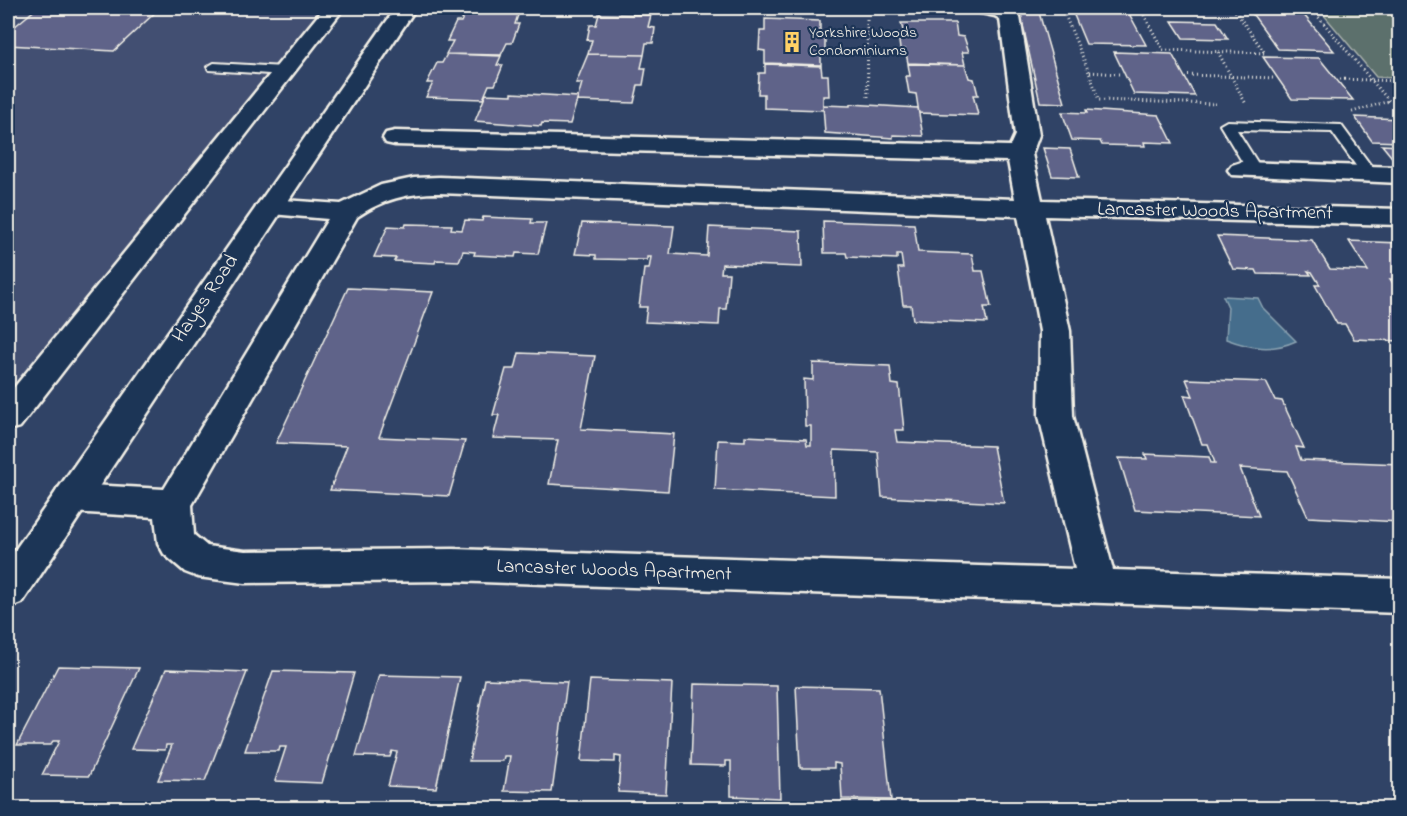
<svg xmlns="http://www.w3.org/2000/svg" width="1407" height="816" font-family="'Indie Flower',sans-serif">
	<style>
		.built { fill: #425072 }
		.green { fill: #5c706c; stroke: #a8b0aa; stroke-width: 1.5 }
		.water { fill: #446d8c; stroke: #8aa2b1; stroke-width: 1.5 }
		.building { fill: #5e6489; stroke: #f4f1e8; stroke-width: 1.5 }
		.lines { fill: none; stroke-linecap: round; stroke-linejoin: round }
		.service-casing { stroke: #f4f1e8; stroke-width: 4 }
		.minor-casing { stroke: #f4f1e8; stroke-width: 5 }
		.tertiary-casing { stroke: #f4f1e8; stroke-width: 5 }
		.path { stroke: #f4f1e8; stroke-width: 3; stroke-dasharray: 1 3; stroke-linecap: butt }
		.service { fill: #1d3557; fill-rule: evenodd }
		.minor { fill: #1d3557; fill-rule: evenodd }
		.tertiary { fill: #1d3557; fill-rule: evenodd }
		.labels { text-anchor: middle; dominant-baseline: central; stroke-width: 4.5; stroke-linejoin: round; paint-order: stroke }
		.far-poi-label { font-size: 16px; fill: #f4f1e8; stroke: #1d3557; text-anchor: start }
		.street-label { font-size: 20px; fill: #f4f1e8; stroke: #1d3557 }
	</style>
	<rect width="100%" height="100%" fill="#304366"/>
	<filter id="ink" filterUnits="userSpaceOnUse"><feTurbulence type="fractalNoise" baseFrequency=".0167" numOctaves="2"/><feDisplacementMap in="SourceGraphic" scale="12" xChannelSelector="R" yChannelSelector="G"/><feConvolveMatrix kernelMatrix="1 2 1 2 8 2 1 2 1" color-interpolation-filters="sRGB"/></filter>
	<g filter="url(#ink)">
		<path class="built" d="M8 8H321L8 393Z"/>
		<path class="green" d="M1318 8H1399V78L1376 77Z"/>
		<path class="water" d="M1223 296 1258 298 1263 308 1296 341C1272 352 1250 348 1226 339L1228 307Z"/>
		<path class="building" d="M37 8H160L114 51 8 45V32Z
			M1019 8 1038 9 1065 103 1040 102Z
			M1071 8H1126L1146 45 1086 44Z
			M1248 8H1298L1334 51 1278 49Z
			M466 11 519 12 515 24H519L512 43H507L501 55 446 54 453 41H447L456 22H461Z
			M599 14 651 15 648 27 655 28 653 43H646L644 55 588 54 592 40H587L590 25H596Z
			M765 19 820 21V33H825V52H821V65L765 63V51L759 50 760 31H765Z
			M1172 21 1217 22 1228 39 1183 38Z
			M901 23H955L957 36 964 37 969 52H962L965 65 908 63 905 49H900L898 34H904Z
			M1114 52 1172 54 1195 96 1134 94Z
			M447 54 501 56 497 65H503L495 85H489L483 99 426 97 433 83H427L437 63H442Z
			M588 54 644 55 641 68H646L643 85H638L634 103 577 101 582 83H576Z
			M1263 57 1319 58 1353 100 1292 99Z
			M765 64 821 66 822 75H828L829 96H823V110L764 108V94H758L759 73H765Z
			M908 64 965 65 969 78 974 79 978 95H973L978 115 919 113 916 94 909 93 906 76H910Z
			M512 93 578 97 570 124 542 123 541 126 475 121 486 94 512 95Z
			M850 104 918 108 923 136 893 135V138L825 133 823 105 850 106Z
			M1086 110 1159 115 1173 143 1144 142 1145 146 1102 145 1100 141 1072 140 1062 112 1087 113Z
			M1355 117 1400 119V142L1372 141Z
			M1382 145 1400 146V161H1395Z
			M1043 148 1070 149 1079 177 1052 176Z
			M483 217 532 219 531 223H546L538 254 516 253 515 257 474 255 475 252 463 251 459 261 436 260 435 263 394 261 396 258 374 257 388 226 405 227 406 224 452 225 451 229 462 230 465 220 482 221Z
			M823 221 914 224 918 252 972 254 975 271H983L991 307H984L987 323 913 320 911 305H903L898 268H903L901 255H897V259L847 257 846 253H824Z
			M582 223 674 226 670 254 707 256 709 227 801 231 802 267 722 264 721 273H729L726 309H720L719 325 645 322 647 307H639L644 269H649L651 257H647V260L596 259V255L575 254Z
			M1217 236 1312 240 1330 269 1368 271 1349 241 1400 243V280L1390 279 1396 288H1400V341L1354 339 1345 324H1337L1315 285H1320L1312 272 1308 271 1311 275 1258 274 1256 270 1233 269Z
			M348 288 433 292 379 437 465 441 449 496 330 490 347 446 276 443Z
			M519 353 595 356 581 429 674 434 668 491 549 484 558 440 493 438 499 415H493L506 369H515Z
			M813 363 890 366 892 384 899 385 904 430H895L897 442 993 446 1004 503 882 497 878 452 834 450 835 496 715 490 718 440 745 441V436L806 439 807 445H811V426H805L804 379 813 380Z
			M1186 379 1266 382 1275 400 1282 401 1304 448 1296 447 1301 460 1400 464V522L1308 517 1287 471 1240 468 1259 516 1135 510 1119 458 1147 459 1145 454 1209 457 1211 463H1215L1208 444H1202L1184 395 1193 396Z
			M58 666 139 668 89 776 42 775 59 741H53L50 745H17Z
			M166 669 247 672 205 781 158 780 172 745H166L165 750 131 749Z
			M273 671 354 673 322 783 275 781 286 747H280L279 751H245Z
			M379 675 460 677 436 788 388 786 397 752 392 751 390 757 356 756Z
			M485 679 567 682 552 792 504 791 510 756H504L503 761H469Z
			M590 680 672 683 666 794 618 792 621 757 615 756V762L581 761Z
			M694 684 777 686 780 798 731 796V761H726V766L691 765Z
			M796 686 879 688 891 800 842 799 840 764 834 763V768H800Z"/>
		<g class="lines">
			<defs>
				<path id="service" d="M214 63 284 67 291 71 284 75 209 70 207 67Z
					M1227 121 1341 125 1377 174 1374 177H1364L1332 132 1237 130 1262 170 1254 175 1249 173 1220 125Z"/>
				<path id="minor" d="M973 8H1011L1020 17 1039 135 1032 154 1042 200 1400 209V225L1045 216 1070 331 1073 416 1113 570 1400 579V613L453 581 245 583 198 577 185 572 164 554 158 543 155 517 71 512 58 508 53 498 58 488 71 484 164 489 328 219 260 213 256 207 260 201 269 199 341 204 381 185 414 178 439 177 1015 199 1008 161 395 145 386 143 383 138 386 133 395 131 1010 146 1015 135 1000 19 995 16 976 12ZM439 193 1018 216 1040 331 1039 416 1075 569 453 549 245 551 207 546 194 535 192 505 357 217C383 199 408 193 439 193Z
					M1241 162 1400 167V183L1232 175 1228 170 1232 165Z"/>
				<path id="tertiary" d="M324 8H344L20 427 8 430V395Z
					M396 8H416L22 603 8 608V560Z"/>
			</defs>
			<use href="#service" class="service-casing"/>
			<use href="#minor" class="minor-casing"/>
			<use href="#tertiary" class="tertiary-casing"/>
			<path class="path" d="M1062 8 1089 72
				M1140 8 1163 50 1265 53 1233 8
				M1311 8 1389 101 1400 102
				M867 20 868 100
				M1218 52 1246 104
				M1119 74 1089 72 1099 100 1216 104
				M1188 75 1275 78
				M1340 79 1400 81
				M1352 112 1389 101"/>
			<use href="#service" class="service"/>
			<use href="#minor" class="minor"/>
			<use href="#tertiary" class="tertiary"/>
		</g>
	</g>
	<defs>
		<symbol id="building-bare" viewBox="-9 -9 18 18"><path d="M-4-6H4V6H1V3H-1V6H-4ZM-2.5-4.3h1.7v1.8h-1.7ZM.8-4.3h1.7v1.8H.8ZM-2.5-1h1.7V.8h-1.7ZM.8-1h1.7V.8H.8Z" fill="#ffd166" stroke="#1d3557" stroke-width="2.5" paint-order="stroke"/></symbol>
	</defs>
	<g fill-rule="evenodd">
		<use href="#building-bare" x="777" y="27" width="30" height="30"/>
	</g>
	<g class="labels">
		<g class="far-poi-label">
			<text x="809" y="33">Yorkshire Woods<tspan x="809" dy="18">Condominiums</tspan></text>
		</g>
		<g class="street-label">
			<text transform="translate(1215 212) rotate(1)">Lancaster Woods Apartment</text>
			<text transform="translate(206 299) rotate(-56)">Hayes Road</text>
			<text transform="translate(614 571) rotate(2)">Lancaster Woods Apartment</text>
		</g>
	</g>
	<rect width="1407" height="816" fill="none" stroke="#1d3557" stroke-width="30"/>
	<rect x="15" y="15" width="1377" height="786" fill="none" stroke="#f4f1e8" stroke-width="2" filter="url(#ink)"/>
</svg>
